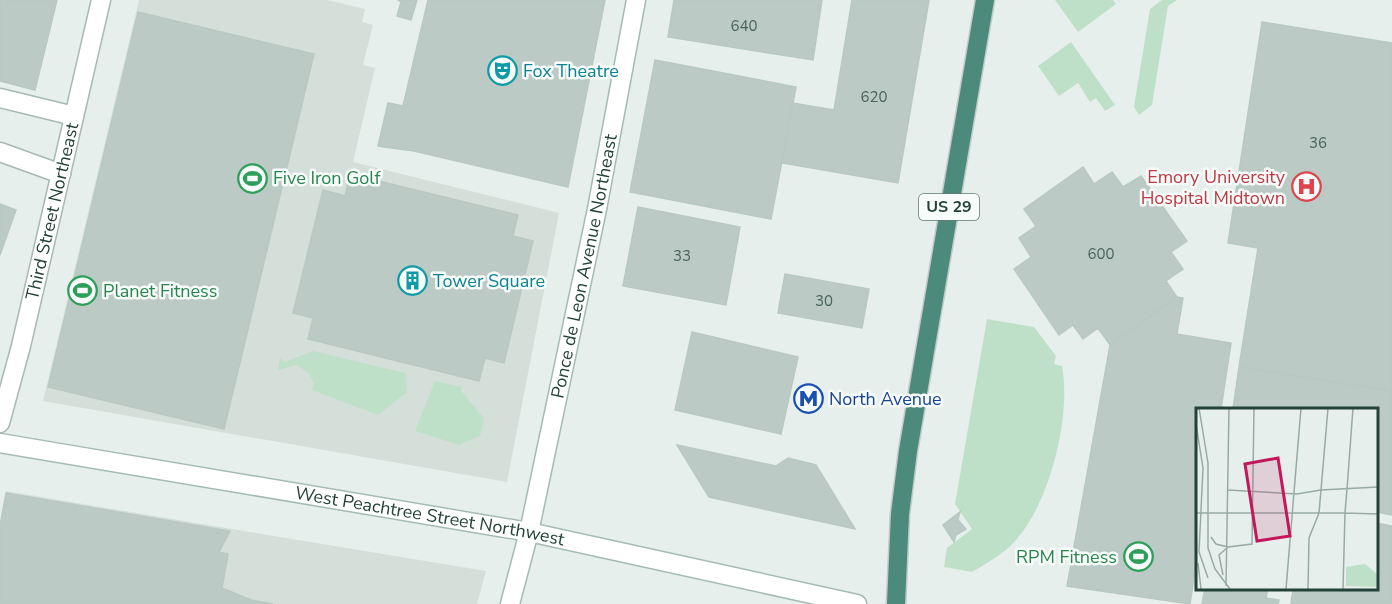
<svg xmlns="http://www.w3.org/2000/svg" width="1392" height="604" font-family="'Nunito Sans',sans-serif">
	<style>
		.built { fill: #d4dfda }
		.green { fill: #bfe0c8 }
		.building { fill: #bbcac4; stroke: #b8c9c2; stroke-width: 1.5 }
		.lines { fill: none; stroke-linecap: round; stroke-linejoin: round }
		.minor-casing { stroke: #a8b8b2; stroke-width: 21 }
		.secondary-casing { stroke: #a4bbb3; stroke-width: 21 }
		.trunk-casing { stroke: #c2cac8; stroke-width: 21 }
		.minor { stroke: #fff; stroke-width: 18 }
		.secondary { stroke: #fff; stroke-width: 18 }
		.trunk { stroke: #4c8a7c; stroke-width: 18 }
		.labels { text-anchor: middle; dominant-baseline: central; stroke-width: 5; stroke-linejoin: round; paint-order: stroke }
		.number-label { font-size: 15px; fill: #4a645c }
		.shield { fill: #f7fbf9; stroke: #637a73; stroke-width: 1.5 }
		.shield-label { font-size: 16px; font-weight: bold; fill: #24423a }
		.culture-label { font-size: 18px; fill: #0d838f; stroke: #f7fbf9; text-anchor: start }
		.health-label { font-size: 18px; fill: #be3a42; stroke: #f7fbf9; text-anchor: end }
		.leisure-label { font-size: 18px; fill: #27864d; stroke: #f7fbf9; text-anchor: start }
		.street-label { font-size: 18px; fill: #24423a; stroke: #f7fbf9 }
		.transit-label { font-size: 18px; fill: #164399; stroke: #f7fbf9; text-anchor: start }
		.inset-road { fill: none; stroke: #98aaa4; stroke-width: 1.5 }
		.view { fill: #c2185b; fill-opacity: 0.15; stroke: #c2185b; stroke-width: 3 }
		.inset-edge { fill: none; stroke: #24423a; stroke-width: 3 }
	</style>
	<rect width="100%" height="100%" fill="#e6efeb"/>
	<path class="built" d="M139 0H327L365 9 362 22 373 25 363 65 375 68 353 162 559 213 507 482 43 401Z
		M6 491 238 530 486 571 477 604H0V527Z"/>
	<path class="green" d="M1055 0H1113L1116 4 1078 32Z
		M1162 0H1177L1168 6 1152 105 1139 115 1134 107 1150 9Z
		M1071 42 1115 105 1105 111 1096 98 1090 102 1078 83 1059 96 1038 66Z
		M987 319 1034 327 1056 356 1054 364 1062 366C1072 418 1048 514 1007 549 996 558 984 565 972 572L944 567 947 548 972 529 955 504Z
		M313 351 405 373 407 392 378 415 312 390 314 383 308 373 297 365 278 370 280 358 285 362Z
		M435 381 462 387 461 391 484 418 480 436 459 445 415 431Z"/>
	<path class="building" d="M0 0H57L35 90 0 81Z
		M398 0H417L411 20 397 16 401 2Z
		M428 0H605L568 187 414 151 378 146 388 103 403 106Z
		M674 0H822L813 60 668 37Z
		M852 0H929L898 183 782 163 793 103 834 110Z
		M138 12 314 54 224 429 48 387Z
		M1262 22 1392 43V391L1239 367 1258 248 1228 243Z
		M655 60 796 87 771 219 630 192Z
		M1083 167 1094 184 1112 172 1123 187 1141 176 1187 241 1171 252 1183 269 1166 281 1177 297 1110 345 1098 328 1083 339 1073 325 1059 335 1014 269 1031 257 1019 238 1036 226 1024 209Z
		M350 174 518 215 513 236 533 241 504 363 485 358 479 381 308 339 313 318 293 313 323 190 345 196Z
		M0 204 16 210 0 255Z
		M638 207 740 227 726 305 623 286Z
		M785 274 869 289 862 328 778 313Z
		M1177 297 1183 298 1177 334 1231 343 1221 409H1197V558L1190 604 1067 586 1110 345Z
		M692 332 798 357 781 434 675 410Z
		M1239 367 1392 391V515L1376 512V409H1233Z
		M677 445 776 466 788 458 816 465 855 529 709 497Z
		M6 493 230 531 219 552 228 554 222 588 251 600 273 604H0V526Z
		M960 512 958 520 966 529 956 535 954 542 943 525Z
		M1376 523 1392 526V604H1291L1293 590 1273 588H1376Z
		M1205 588H1268L1266 598 1279 600 1278 604H1202Z"/>
	<g class="lines">
		<defs>
			<g id="minor">
				<path d="M0 98 74 116"/>
				<path d="M0 152 61 174"/>
				<path id="s1" d="M0 423 21 346 101 0"/>
			</g>
			<g id="secondary">
				<path id="s2" d="M0 443 529 532 857 604"/>
				<path id="s3" d="M510 604 529 532 597 209 636 0"/>
			</g>
			<path id="trunk" d="M896 604 900 514 908 451 985 0"/>
		</defs>
		<use href="#minor" class="minor-casing"/>
		<use href="#secondary" class="secondary-casing"/>
		<use href="#trunk" class="trunk-casing"/>
		<use href="#minor" class="minor"/>
		<use href="#secondary" class="secondary"/>
		<use href="#trunk" class="trunk"/>
	</g>
	<defs>
		<symbol id="theatre-ring" viewBox="-11 -11 22 22"><circle r="9.5" fill="#f7fbf9" stroke="#0f9aa8" stroke-width="1.5"/><path d="M-5-5.5Q0-4 5-5.5V0Q5 5 0 6Q-5 5-5 0ZM-3.3-2.5H-1v1.5H-3.3ZM1-2.5H3.3v1.5H1ZM-2.8 1Q0 5.5 2.8 1Z" fill="#0f9aa8"/></symbol>
		<symbol id="stadium-ring" viewBox="-11 -11 22 22"><circle r="9.5" fill="#f7fbf9" stroke="#2e9e5b" stroke-width="1.5"/><path d="M0-5a6.5 5 0 1 0 0 10a6.5 5 0 1 0 0-10ZM-3.5-1.8h7v3.6h-7Z" fill="#2e9e5b"/></symbol>
		<symbol id="hospital-ring" viewBox="-11 -11 22 22"><circle r="9.5" fill="#f7fbf9" stroke="#e0444e" stroke-width="1.5"/><path d="M-5-5h3v3.5h4V-5h3V5h-3V1.5h-4V5h-3Z" fill="#e0444e"/></symbol>
		<symbol id="building-ring" viewBox="-11 -11 22 22"><circle r="9.5" fill="#f7fbf9" stroke="#0f9aa8" stroke-width="1.5"/><path d="M-4-6H4V6H1V3H-1V6H-4ZM-2.5-4.3h1.7v1.8h-1.7ZM.8-4.3h1.7v1.8H.8ZM-2.5-1h1.7V.8h-1.7ZM.8-1h1.7V.8H.8Z" fill="#0f9aa8"/></symbol>
		<symbol id="metro-ring" viewBox="-11 -11 22 22"><circle r="9.5" fill="#f7fbf9" stroke="#1a4fb4" stroke-width="1.5"/><path d="M-5.5 5V-5H-3L0 0L3-5H5.5V5H3V-.5L0 4L-3-.5V5Z" fill="#1a4fb4"/></symbol>
	</defs>
	<g fill-rule="evenodd">
		<use href="#theatre-ring" x="486" y="54" width="33" height="33"/>
		<use href="#stadium-ring" x="236" y="162" width="33" height="33"/>
		<use href="#hospital-ring" x="1290" y="170" width="33" height="33"/>
		<use href="#building-ring" x="396" y="264" width="33" height="33"/>
		<use href="#stadium-ring" x="66" y="274" width="33" height="33"/>
		<use href="#metro-ring" x="792" y="382" width="33" height="33"/>
		<use href="#stadium-ring" x="1122" y="540" width="33" height="33"/>
	</g>
	<g class="labels">
		<g class="number-label">
			<text x="744" y="26">640</text>
			<text x="874" y="97">620</text>
			<text x="1318" y="143">36</text>
			<text x="1101" y="254">600</text>
			<text x="682" y="256">33</text>
			<text x="824" y="301">30</text>
		</g>
		<rect class="shield" x="919" y="194" width="60" height="26" rx="4.5"/>
		<g class="shield-label">
			<text x="949" y="207">US 29</text>
		</g>
		<g class="culture-label">
			<text x="523" y="71">Fox Theatre</text>
			<text x="433" y="281">Tower Square</text>
		</g>
		<g class="health-label">
			<text x="1285" y="177">Emory University<tspan x="1285" dy="21">Hospital Midtown</tspan></text>
		</g>
		<g class="leisure-label">
			<text x="273" y="178">Five Iron Golf</text>
			<text x="103" y="291">Planet Fitness</text>
			<text x="1117" y="557" text-anchor="end">RPM Fitness</text>
		</g>
		<g class="street-label">
			<text stroke="none"><textPath href="#s1" startOffset="218">Third Street Northeast</textPath></text>
			<text stroke="none"><textPath href="#s3" startOffset="346">Ponce de Leon Avenue Northeast</textPath></text>
			<text stroke="none"><textPath href="#s2" startOffset="436">West Peachtree Street Northwest</textPath></text>
		</g>
		<g class="transit-label">
			<text x="829" y="399">North Avenue</text>
		</g>
	</g>
	<g transform="translate(1196 408)">
		<rect width="182" height="182" fill="#e6efeb"/>
		<path d="M169 156 181 166V179L150 178V159Z" fill="#bfe0c8"/>
		<path class="inset-road" d="M3 0 12 55V140L19 161 34 181M0 16 7 60 3 144 12 170M151 81 157 0M32 82 101 86 125 82M125 82 132 0M0 105H149L151 81M123 105 125 82 182 79M149 105 182 106M15 129 20 136 32 139M32 139 56 136 58 0M2 155 5 181M27 167 23 147 32 139M30 178 33 0M90 181 105 0M112 181 113 130 123 105M147 181 149 105"/>
		<path class="view" d="M82 50 94 128 61 133 49 56Z"/>
		<rect width="182" height="182" class="inset-edge"/>
	</g>
</svg>
